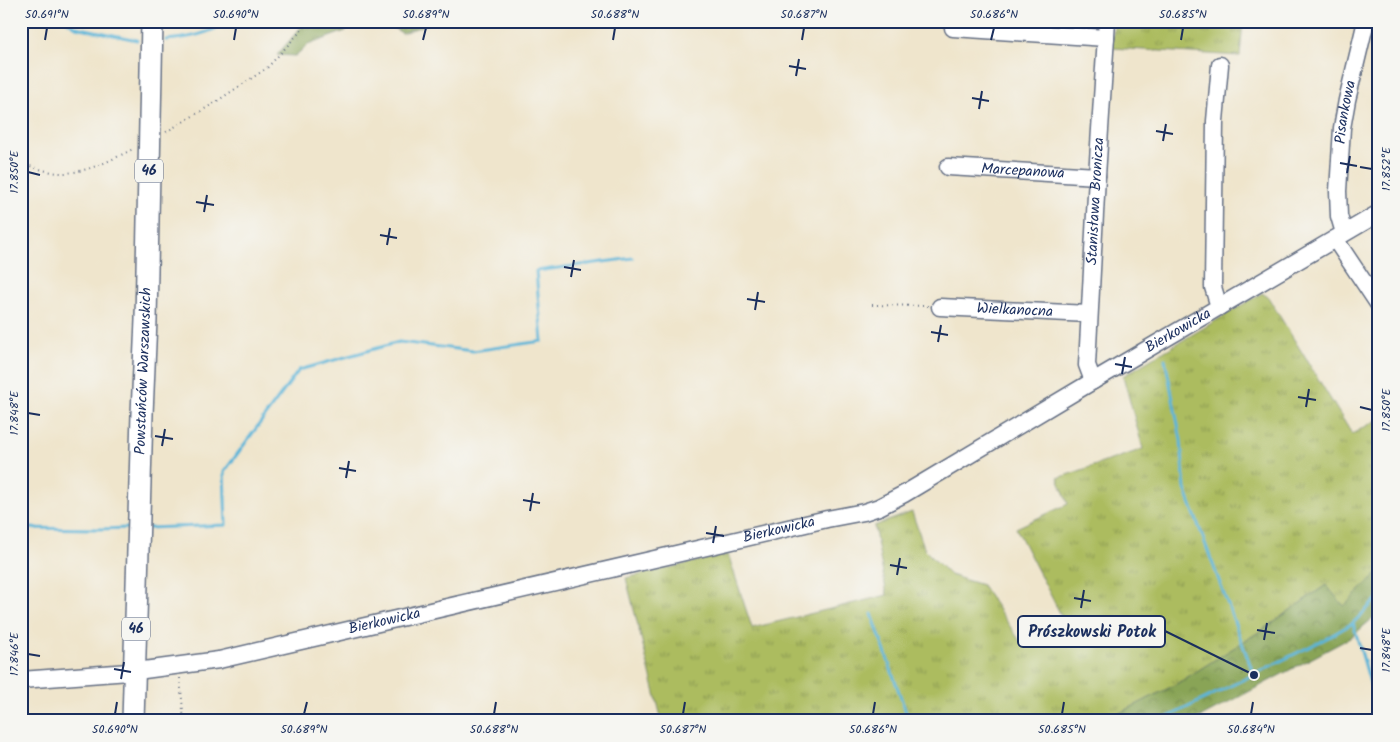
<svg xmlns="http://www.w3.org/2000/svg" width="1400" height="742" font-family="Kalam,sans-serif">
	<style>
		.grass { fill: url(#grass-tufts); stroke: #64765e }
		.forest { fill: url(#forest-crowns); stroke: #526a5a }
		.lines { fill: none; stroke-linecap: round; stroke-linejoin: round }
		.stream { stroke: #5bb5d8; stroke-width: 3 }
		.minor-casing { stroke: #656f84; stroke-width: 19 }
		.major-casing { stroke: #656f84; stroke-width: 24 }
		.path { stroke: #656f84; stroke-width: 2; stroke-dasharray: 1 4; stroke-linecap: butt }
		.minor { stroke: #fff; stroke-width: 16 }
		.major { stroke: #fff; stroke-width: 21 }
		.ticks { fill: none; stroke: #1b2f5e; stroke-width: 2 }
		.labels { text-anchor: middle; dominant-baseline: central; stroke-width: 5; stroke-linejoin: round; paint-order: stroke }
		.shield { fill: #f6f6f2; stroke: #5d6b8a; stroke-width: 1 }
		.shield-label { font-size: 14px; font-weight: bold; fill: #1b2f5e }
		.street-label { font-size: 15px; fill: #1b2f5e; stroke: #f6f6f2 }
		.leader { fill: none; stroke: #1b2f5e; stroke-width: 2 }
		.callout-dot { fill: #1b2f5e; stroke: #f6f6f2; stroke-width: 2 }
		.callout { fill: #f6f6f2; stroke: #1b2f5e; stroke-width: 2 }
		.callout-label { font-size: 16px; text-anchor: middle; font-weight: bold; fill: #1b2f5e }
		.neatline { fill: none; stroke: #1b2f5e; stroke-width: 2 }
		.ticks-label { font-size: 12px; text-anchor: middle; fill: #1b2f5e }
	</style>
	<defs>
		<pattern id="grass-tufts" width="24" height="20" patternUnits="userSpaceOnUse" patternTransform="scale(1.25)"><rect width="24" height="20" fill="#acbc5f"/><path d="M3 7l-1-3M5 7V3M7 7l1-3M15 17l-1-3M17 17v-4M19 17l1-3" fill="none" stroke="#8b9952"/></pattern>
		<pattern id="forest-crowns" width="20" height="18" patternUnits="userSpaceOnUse" patternTransform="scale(1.25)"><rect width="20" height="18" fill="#89a456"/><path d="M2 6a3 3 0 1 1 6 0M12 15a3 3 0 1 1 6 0" fill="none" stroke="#6f864a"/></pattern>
	</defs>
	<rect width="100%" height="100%" fill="#f6f6f2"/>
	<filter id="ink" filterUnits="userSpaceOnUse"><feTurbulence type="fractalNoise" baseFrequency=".02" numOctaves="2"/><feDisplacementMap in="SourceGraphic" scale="10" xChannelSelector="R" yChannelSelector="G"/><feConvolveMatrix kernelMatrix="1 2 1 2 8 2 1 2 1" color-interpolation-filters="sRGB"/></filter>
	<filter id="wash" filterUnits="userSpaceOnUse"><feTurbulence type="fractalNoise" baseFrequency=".0096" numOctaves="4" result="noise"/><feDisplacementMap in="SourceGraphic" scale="20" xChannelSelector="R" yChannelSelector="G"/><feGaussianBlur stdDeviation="1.12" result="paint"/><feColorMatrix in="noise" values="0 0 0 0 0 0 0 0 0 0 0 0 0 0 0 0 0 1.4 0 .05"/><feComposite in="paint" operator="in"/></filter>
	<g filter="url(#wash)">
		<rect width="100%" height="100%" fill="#efe5cc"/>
		<path class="grass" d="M1114 21H1243L1240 56 1112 48Z
			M1262 293 1268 297 1352 434 1379 419V572L1344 607 1326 585 1262 630 1175 685 1104 721H662L626 578 728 554 752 628 887 595 874 526 912 512 925 550 950 575 982 585 1022 644 1065 623 1016 528 1068 504 1058 478 1143 449 1123 376Z"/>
		<path class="forest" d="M306 21H372L308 45 295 56 277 55Z
			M381 21H437L402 33Z
			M1379 572V613L1350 638 1194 721H1104L1175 685 1262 630 1326 585 1344 606Z"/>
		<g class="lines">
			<path class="stream" d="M67 21 76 27 137 40
				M166 40C188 38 210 34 229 21
				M1165 359 1181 440 1185 489 1254 675
				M21 528 99 529 128 528
				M148 528 226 525 224 472 299 370 399 342 473 351 542 341 536 271 633 258
				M872 614 909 721
				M1353 623 1379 714
				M1160 721 1327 638 1353 623 1379 597"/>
		</g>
	</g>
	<g filter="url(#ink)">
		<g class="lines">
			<defs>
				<g id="minor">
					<path d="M953 28 1106 38"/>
					<path id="s1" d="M948 167 1097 176"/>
					<path id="s2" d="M1344 233 1339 216 1338 191 1342 128 1347 100 1366 21"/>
					<path d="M1335 239 1379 305"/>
					<path id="s3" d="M940 307 1089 314"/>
					<path d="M1219 307 1213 287 1215 121 1220 65"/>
					<path id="s4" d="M1093 381 1087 365 1097 176 1107 21"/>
					<path id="s5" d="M21 680 129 672 219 660 827 519 864 512 879 507 904 494 1093 381 1379 213"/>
				</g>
				<g id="major">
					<path id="s6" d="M133 721 142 414 146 320 152 21"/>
				</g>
			</defs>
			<use href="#minor" class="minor-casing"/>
			<use href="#major" class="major-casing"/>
			<path class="path" d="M166 132 208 107 267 68 310 21
				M21 163C33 167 47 172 59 173 85 174 111 160 133 149
				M872 305 928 306
				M180 678 184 721"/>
			<use href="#minor" class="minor"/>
			<use href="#major" class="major"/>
		</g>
	</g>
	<path class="ticks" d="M45 40 47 28M234 40 236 28M423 40 426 28M613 40 615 28M802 40 804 28M991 40 994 28M1181 40 1183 28M789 66 806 69M796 76 799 59M972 98 989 101M979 109 982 91M1156 131 1173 134M1163 141 1166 124M1340 163 1357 166M1360 167 1372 169M28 172 40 175M1347 173 1350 156M196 202 214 205M204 212 207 195M380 235 397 238M387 245 390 228M564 267 581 270M571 277 574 260M747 299 765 302M755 310 758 292M931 332 948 335M938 342 941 325M1115 364 1132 367M1122 374 1125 357M1298 397 1316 400M1306 407 1309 389M1360 407 1372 410M28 413 40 415M155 436 173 439M162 446 165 429M339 468 356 471M346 478 349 461M523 500 540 503M530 511 533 493M706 533 724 536M713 543 716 526M890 565 907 568M897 575 900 558M1074 598 1091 601M1081 608 1084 590M1257 630 1275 633M1264 640 1267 623M1360 648 1372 650M28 654 40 656M114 669 131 672M121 679 124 662M115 714 117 702M304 714 307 702M494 714 496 702M683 714 685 702M873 714 875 702M1062 714 1064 702M1251 714 1253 702"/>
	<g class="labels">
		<g class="shield">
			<rect x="135" y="159.5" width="28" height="23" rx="4"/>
			<rect x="122" y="617.5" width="28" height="23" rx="4"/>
		</g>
		<g class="shield-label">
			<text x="149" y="171">46</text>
			<text x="136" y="629">46</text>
		</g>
		<g class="street-label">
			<text stroke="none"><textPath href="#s2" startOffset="122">Pisankowa</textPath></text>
			<text stroke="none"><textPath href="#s1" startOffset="75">Marcepanowa</textPath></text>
			<text stroke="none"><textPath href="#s4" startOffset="181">Stanisława Bronicza</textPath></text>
			<text stroke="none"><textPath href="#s3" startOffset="75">Wielkanocna</textPath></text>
			<text stroke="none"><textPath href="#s5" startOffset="1224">Bierkowicka</textPath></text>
			<text stroke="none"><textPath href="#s6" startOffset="350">Powstańców Warszawskich</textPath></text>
			<text stroke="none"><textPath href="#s5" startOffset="774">Bierkowicka</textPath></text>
			<text stroke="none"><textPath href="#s5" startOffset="369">Bierkowicka</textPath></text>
		</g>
	</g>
	<path class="leader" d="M1254 675L1165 631"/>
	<circle class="callout-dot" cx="1254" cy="675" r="5"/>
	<rect class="callout" x="1018" y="616" width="147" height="31" rx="5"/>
	<g class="callout-label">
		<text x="1092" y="637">Prószkowski Potok</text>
	</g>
	<rect width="1400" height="742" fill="none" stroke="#f6f6f2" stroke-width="55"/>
	<rect x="28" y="28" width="1344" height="686" class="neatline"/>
	<g class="ticks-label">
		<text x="47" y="18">50.691°N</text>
		<text x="236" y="18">50.690°N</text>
		<text x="426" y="18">50.689°N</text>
		<text x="615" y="18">50.688°N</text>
		<text x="804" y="18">50.687°N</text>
		<text x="994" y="18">50.686°N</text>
		<text x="1183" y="18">50.685°N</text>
		<text transform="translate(1386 169) rotate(-90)" y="4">17.852°E</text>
		<text transform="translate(14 172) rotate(-90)" y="4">17.850°E</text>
		<text transform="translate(1386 410) rotate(-90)" y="4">17.850°E</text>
		<text transform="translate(14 413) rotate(-90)" y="4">17.848°E</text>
		<text transform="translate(1386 650) rotate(-90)" y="4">17.848°E</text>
		<text transform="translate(14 654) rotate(-90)" y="4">17.846°E</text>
		<text x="115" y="733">50.690°N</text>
		<text x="304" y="733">50.689°N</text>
		<text x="494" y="733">50.688°N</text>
		<text x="683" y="733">50.687°N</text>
		<text x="873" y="733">50.686°N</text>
		<text x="1062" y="733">50.685°N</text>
		<text x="1251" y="733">50.684°N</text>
	</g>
</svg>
